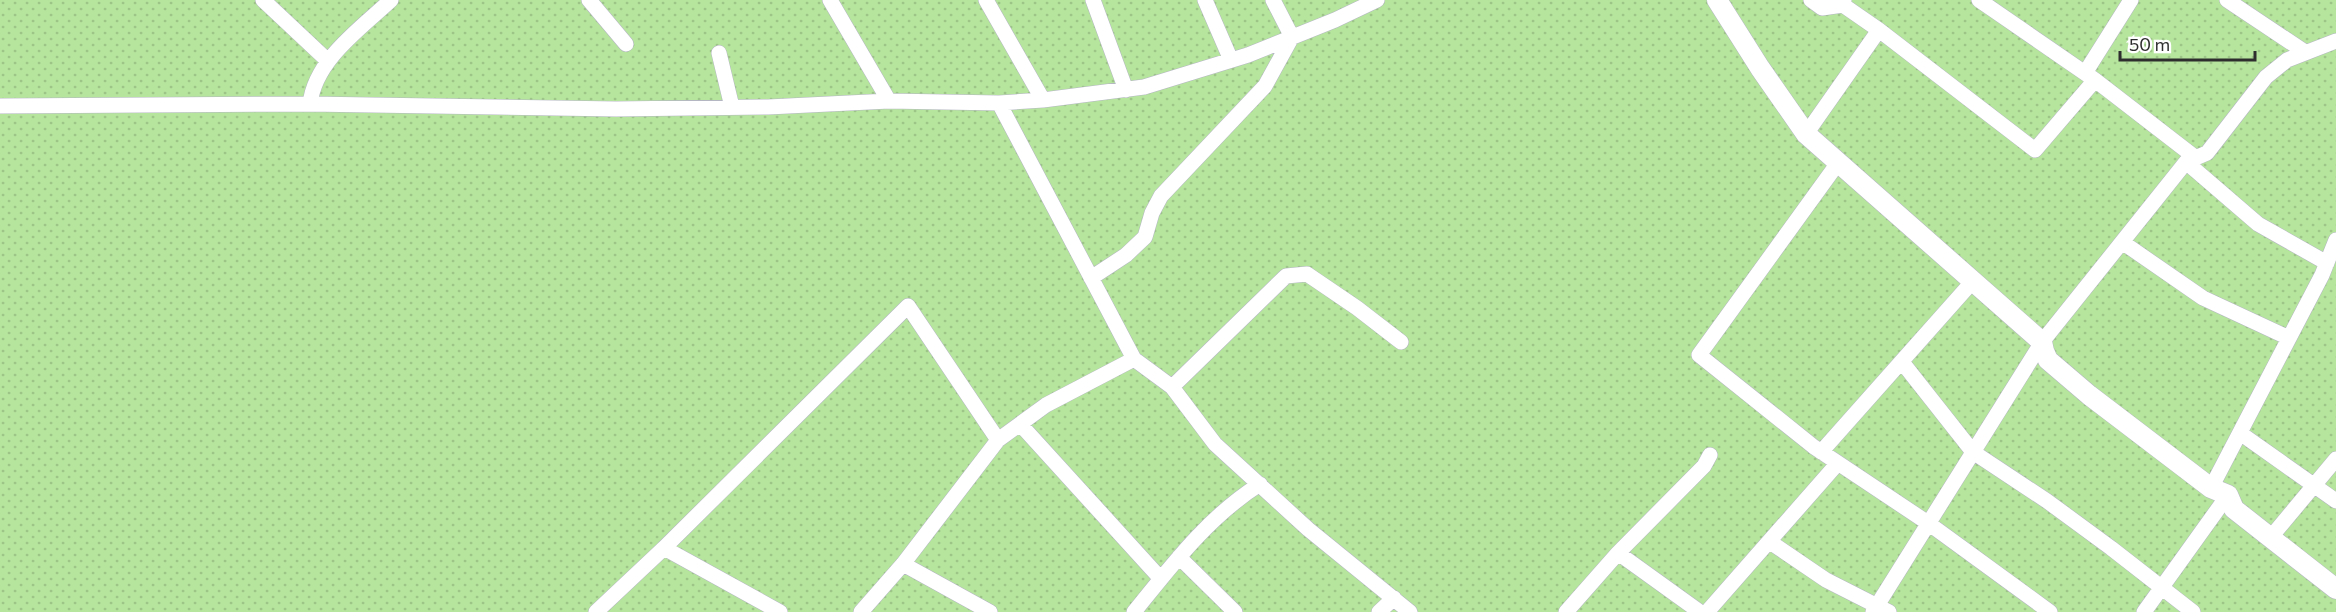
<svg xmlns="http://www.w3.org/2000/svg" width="2336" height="612" font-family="Commissioner,sans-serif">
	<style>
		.grass { fill: url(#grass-dots) }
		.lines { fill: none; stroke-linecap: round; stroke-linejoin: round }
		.minor-casing { stroke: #b4b7c1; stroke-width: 16 }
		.tertiary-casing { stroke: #b4b7c1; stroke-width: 21 }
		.minor { stroke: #fff; stroke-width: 15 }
		.tertiary { stroke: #fff; stroke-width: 20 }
	</style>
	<defs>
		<pattern id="grass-dots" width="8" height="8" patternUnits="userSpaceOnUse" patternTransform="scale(1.5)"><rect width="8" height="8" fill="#b6e59e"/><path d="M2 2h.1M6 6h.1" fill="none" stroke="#9dc588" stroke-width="1.8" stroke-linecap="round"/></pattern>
	</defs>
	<rect width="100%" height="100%" fill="#efe9e1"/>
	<path class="grass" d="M0 0H2336V612H0Z"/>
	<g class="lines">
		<defs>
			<path id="minor" d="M263 0 328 61
				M589 0 626 44
				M830 0 889 101
				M986 0 1043 100
				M1093 0 1126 90
				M1205 0 1231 60
				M1811 0 1822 8 1843 5
				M1979 0 2095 80 2196 158
				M2227 0 2305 52
				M1879 30 2035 150 2095 80
				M719 53 732 107
				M2085 73 2131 0
				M310 104C315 60 360 29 391 0
				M0 106 310 104 616 109 768 107 889 101 999 103 1043 100 1144 87 1248 55 1335 20 1377 0
				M1806 134 1879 30 1843 5 1844 0
				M2186 162 2258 224 2327 263
				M1838 163 1699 355 1814 447 1928 523 2050 612
				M2122 242 2203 298 2289 338
				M1091 278 1126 255 1145 237 1152 213 1161 196 1265 86 1292 37 1273 0
				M1134 359 1172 387 1215 444 1308 529 1410 612
				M1902 362 1973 452 2047 501 2111 548 2193 612
				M1172 387 1286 276 1307 274 1357 308 1401 342
				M1020 424 1161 579
				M2240 433 2336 501
				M1821 452 1973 281
				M2211 488 2322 275 2336 240
				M2271 537 2336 459
				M1770 542 1826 580 1889 612
				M1618 553 1704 466 1710 455
				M1179 557 1235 612
				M903 564 990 612
				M596 612 664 548
				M780 612 664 548 908 306 998 440
				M861 612 903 564 998 440 1046 405 1134 359 999 103
				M1134 612C1172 565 1208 517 1260 484
				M1379 612 1394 598
				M1566 612 1618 553 1700 612
				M1707 612 1838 463
				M1873 612 2042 342 2186 162 2207 153 2266 77 2287 60 2336 41
				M2144 612 2228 495"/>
			<path id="tertiary" d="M1717 0 1760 68 1806 134 2042 342 2044 351 2048 360 2089 395 2211 488 2228 495 2234 509 2336 589"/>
		</defs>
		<use href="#minor" class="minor-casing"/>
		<use href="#tertiary" class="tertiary-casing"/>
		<use href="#minor" class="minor"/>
		<use href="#tertiary" class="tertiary"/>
	</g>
	<path d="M2120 51v9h135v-9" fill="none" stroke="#2e2e2e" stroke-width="3"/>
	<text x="2129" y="51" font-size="18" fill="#2e2e2e" stroke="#ffffff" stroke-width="4.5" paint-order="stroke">50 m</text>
</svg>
